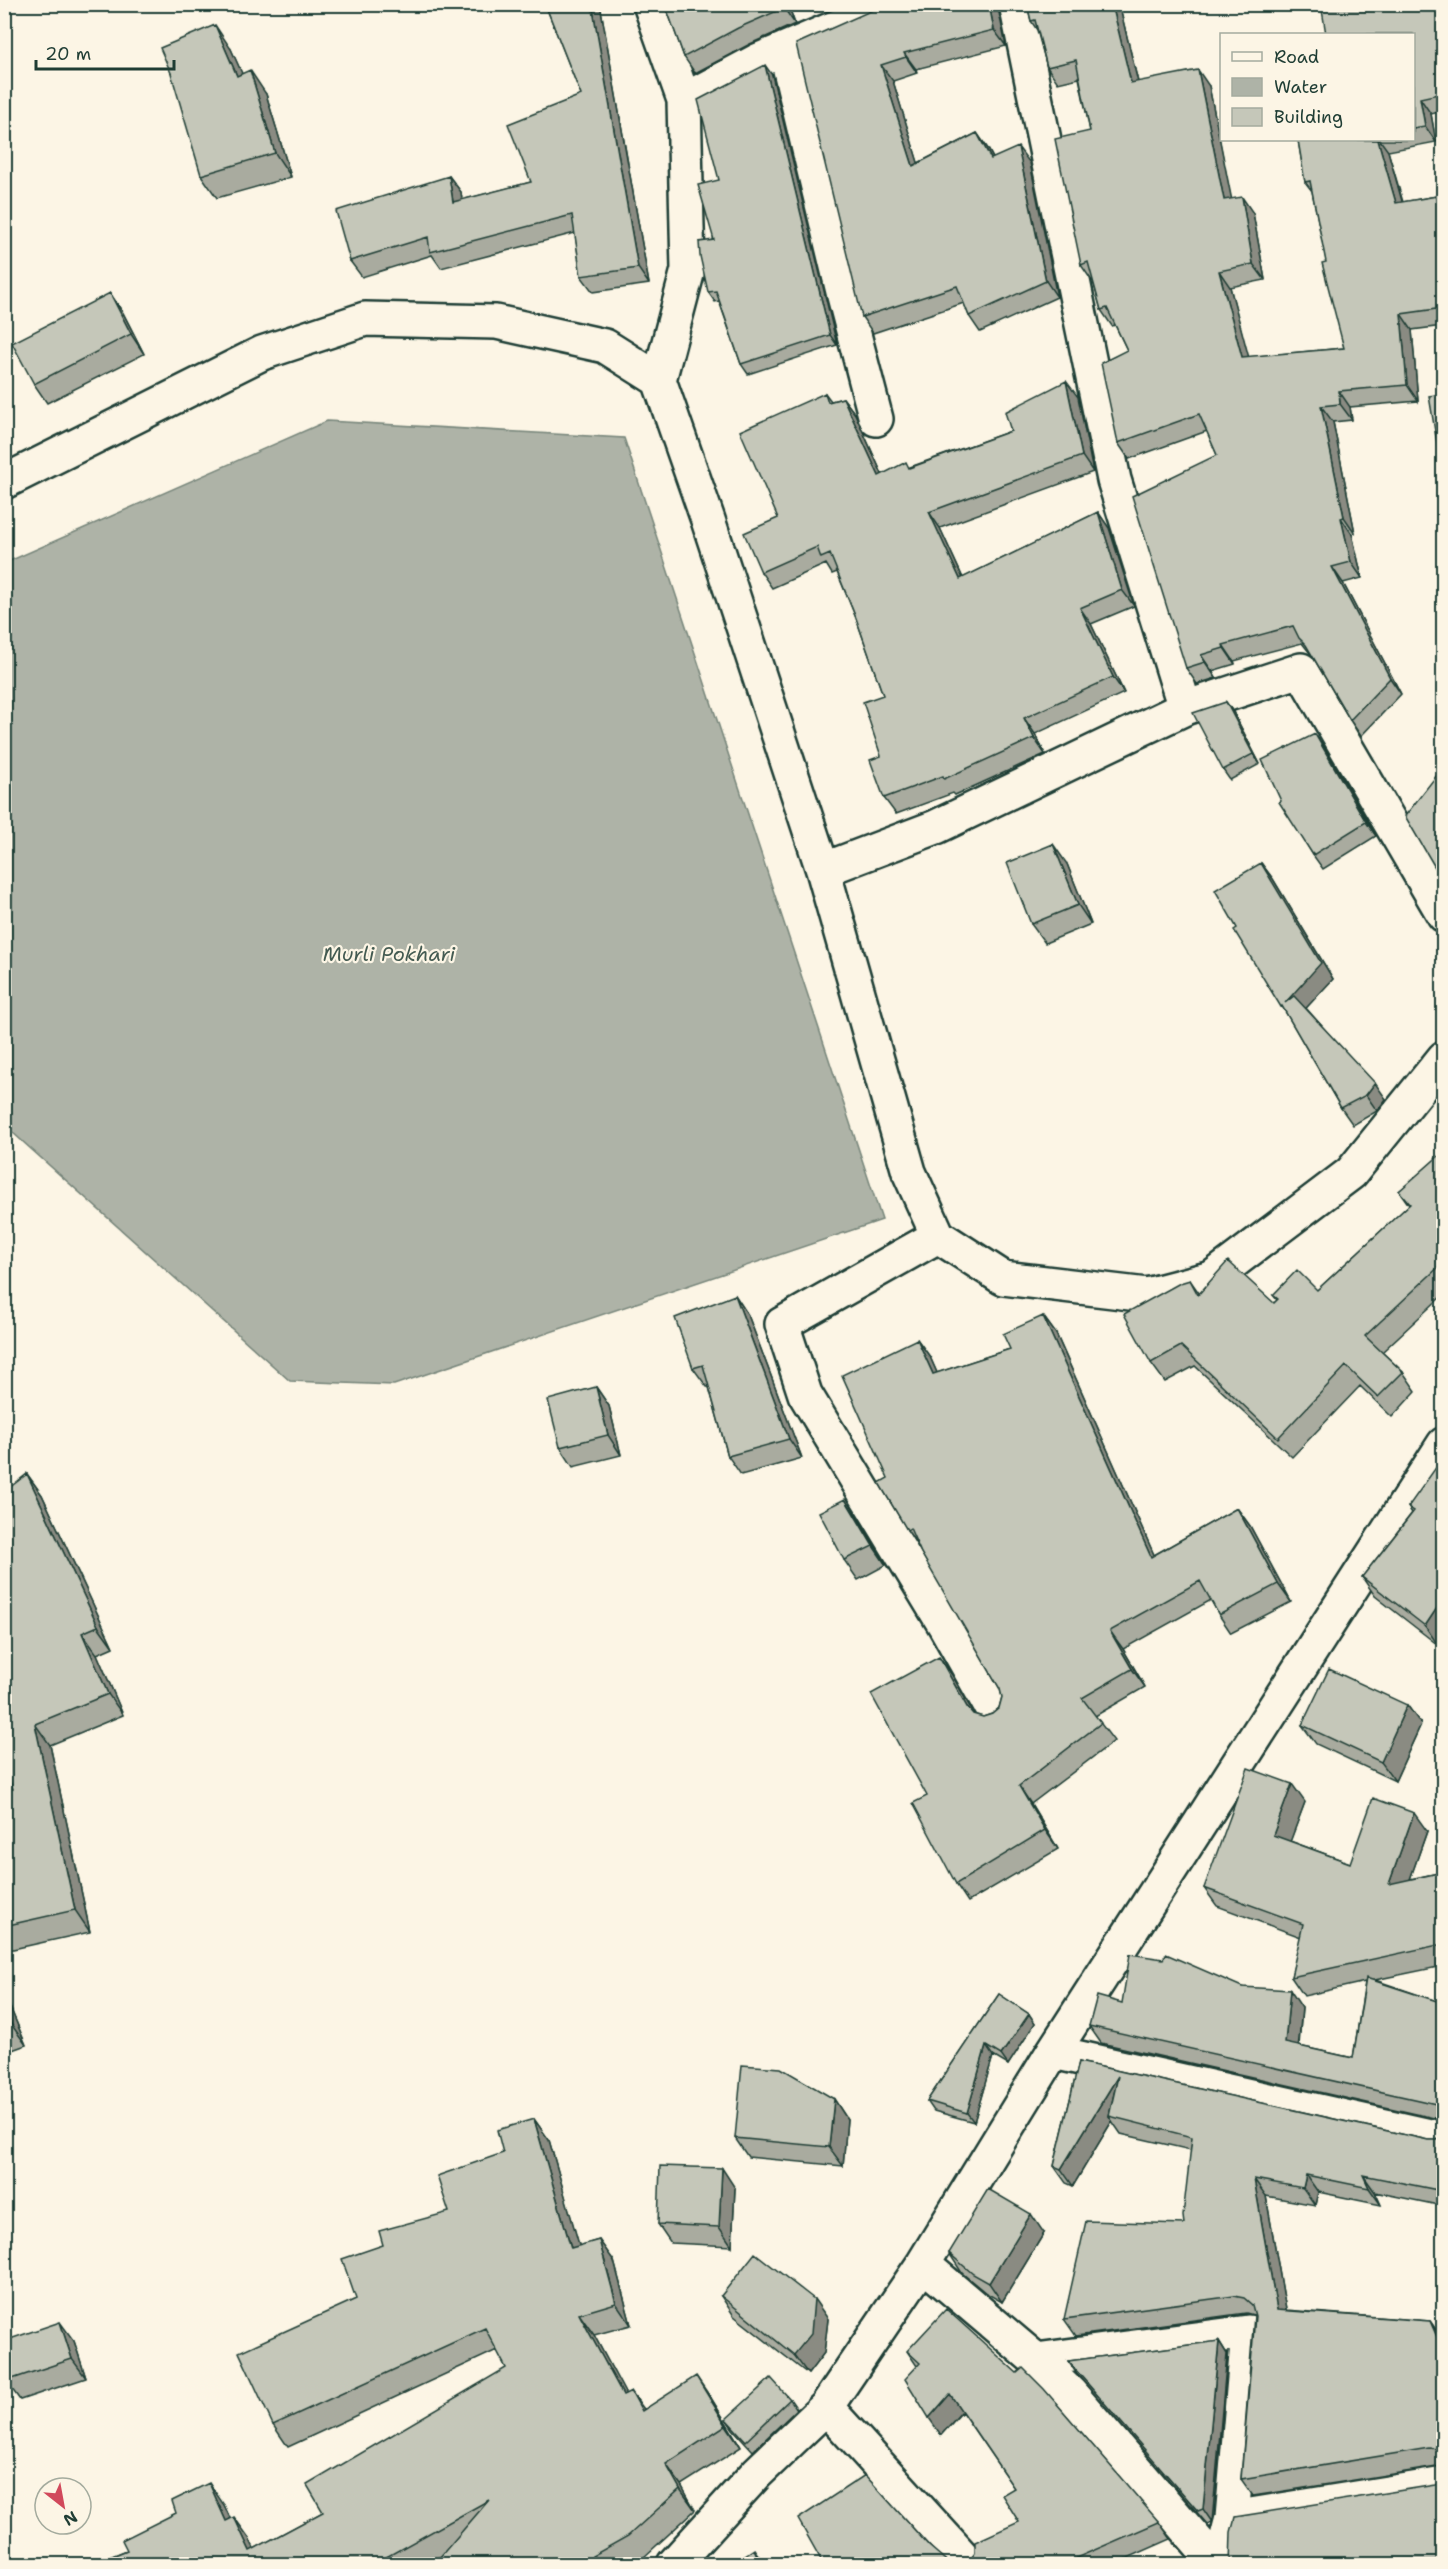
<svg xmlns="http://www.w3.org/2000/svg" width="1448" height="2569" font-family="'Shantell Sans',sans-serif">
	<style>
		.water { fill: #aeb3a7; stroke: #758479; stroke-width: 1.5 }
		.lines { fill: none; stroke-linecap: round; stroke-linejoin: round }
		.minor-casing { stroke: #1f3d34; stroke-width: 38 }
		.minor { stroke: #fcf5e5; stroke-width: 33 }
		.wall { fill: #a9ab9f; stroke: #1f3d34; stroke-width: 1.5 }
		.shaded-wall { fill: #8a8b82; stroke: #1f3d34; stroke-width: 1.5 }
		.building { fill: #c5c7b9; stroke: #1f3d34; stroke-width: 1.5 }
		.labels { text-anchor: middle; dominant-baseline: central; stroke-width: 4.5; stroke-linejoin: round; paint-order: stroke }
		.water-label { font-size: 20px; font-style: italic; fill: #435a51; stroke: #fcf5e5 }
	</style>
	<rect width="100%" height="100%" fill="#fcf5e5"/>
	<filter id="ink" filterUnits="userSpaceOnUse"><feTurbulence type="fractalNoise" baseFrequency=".0167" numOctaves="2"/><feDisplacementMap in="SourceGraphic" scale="12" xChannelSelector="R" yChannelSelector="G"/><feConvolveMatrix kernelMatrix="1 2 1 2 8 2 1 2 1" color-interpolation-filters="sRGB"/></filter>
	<g filter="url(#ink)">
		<path class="water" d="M327 421 624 438 882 1220 394 1385 290 1381 11 1131 4 1109 5 563Z"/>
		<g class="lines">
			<defs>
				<path id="minor" d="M650 4 684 100
					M1016 4 1114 480 1185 708
					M785 49 844 296 876 419
					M659 380 688 270 684 100 757 61 891 4
					M4 482 262 353 365 319 496 322 605 346 659 380 708 520 823 870 909 1172 938 1236 1003 1278 1147 1295 1212 1278 1351 1173 1444 1058
					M823 870 936 827 1185 708 1301 670 1444 915
					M938 1236 782 1324 805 1394 944 1624 996 1716
					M1053 2052 1444 2139
					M923 2264 1036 2360 1070 2393 1217 2564
					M1036 2360 1248 2332 1232 2518 1220 2564
					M826 2407 969 2564
					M1232 2518 1444 2484
					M674 2564 757 2473 826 2407 923 2264 1053 2052 1444 1444"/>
			</defs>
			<use href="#minor" class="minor-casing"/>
			<use href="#minor" class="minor"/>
		</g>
		<path class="wall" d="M545 4H600L649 284 593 292 581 276 575 233 441 268 432 255 362 277 350 261 449 176 461 192 462 200 531 182 581 95Z
			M665 4H788L795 24 750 44 695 73 684 57Z
			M886 4H998V8L1006 46 916 69 917 73 893 81 918 163 977 133 988 149 993 158 1030 163 1057 297 980 332 969 316 964 303 873 333 862 317Z
			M1027 4H1119L1138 82 1209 86 1231 199 1253 213 1265 280 1230 287 1248 357 1344 348 1312 191 1305 182 1298 140H1413V34L1443 4V111L1431 114 1436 142 1388 151 1403 202 1443 195V326L1412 330 1418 401 1350 407 1352 420 1333 422 1355 533 1352 534 1362 578 1343 583 1401 694 1361 736 1350 720 1313 657 1302 643 1234 661 1235 664 1212 671 1216 678 1197 684 1186 668 1217 455 1207 431 1129 459 1118 443 1127 350 1115 325 1112 326 1101 310 1093 281H1092L1081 265 1090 131 1079 78 1058 83 1047 67 1037 30 1031 21Z
			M231 49 242 74 266 94 291 177 217 198 201 175Z
			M772 75 837 345 748 374 741 364 719 301 715 302 708 292 719 180Z
			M110 293 123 313 144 354 47 403 34 384Z
			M825 393 831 401 843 398 855 414 882 474 910 467 1011 431 1078 397 1093 472 940 528 963 578 1098 512 1109 528 1134 606 1091 624 1124 693 1035 734 1045 754 955 795 953 793 896 814 884 798 881 756 883 695 856 618 837 572 832 574 826 564 772 588 761 572Z
			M1226 702 1233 712 1260 764 1230 780 1223 770Z
			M1325 748 1376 836 1323 869 1313 855 1281 801Z
			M1261 863 1273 879 1333 979 1306 1008 1386 1099 1377 1111 1353 1125 1341 1108 1237 928Z
			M1067 864 1091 924 1045 943 1031 924Z
			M1443 1157V1295L1382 1352 1403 1372 1416 1391 1392 1417 1360 1386 1292 1457 1195 1366 1165 1382 1151 1363 1190 1280 1199 1293 1274 1303 1277 1300 1273 1295 1317 1290 1409 1205 1399 1191Z
			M735 1295 748 1315 802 1458 741 1475 728 1456 709 1387H707L693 1368Z
			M1043 1316 1056 1334 1154 1555 1237 1508 1250 1526 1291 1602 1231 1633 1219 1615 1211 1600 1123 1649 1145 1687 1095 1716 1114 1741 1031 1804 1058 1849 968 1902 956 1884 927 1796 952 1675 973 1714 983 1717 992 1714 999 1708 1002 1697 1000 1689 917 1544 907 1530 888 1478 917 1339 930 1357 937 1373 1010 1349Z
			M596 1387 609 1406 621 1455 573 1467 560 1447Z
			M1443 1471 1440 1642 1438 1645 1375 1596 1362 1577 1412 1513 1408 1507Z
			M27 1474 42 1495 113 1647 97 1654 123 1715 50 1745 90 1932 4 1951V1791L13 1789Z
			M858 1518 886 1565 858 1580 844 1560Z
			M1407 1705 1421 1724 1395 1781 1316 1744 1302 1725Z
			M1305 1802 1290 1841 1350 1863 1427 1831 1410 1879 1443 1872V1966L1375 1980 1443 2003V2120L1101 2043 1089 2026 1122 2003 1242 1987 1302 2008 1299 2046 1353 2058 1365 1982 1304 1996 1291 1977 1301 1937 1217 1906 1204 1888Z
			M4 1993 26 2045 4 2053Z
			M999 1994 1029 2014 1035 2023 1008 2065 993 2056 974 2122 934 2111 927 2101Z
			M1079 2062 1428 2140H1437L1443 2136V2206L1375 2192 1381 2205 1318 2192 1315 2205 1266 2196 1286 2310 1430 2321 1441 2336H1443V2466L1253 2496 1241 2479 1254 2315 1246 2313 1076 2336 1064 2319 1184 2224 1191 2150 1121 2134 1112 2121 1073 2186 1066 2183 1054 2166Z
			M834 2099 847 2119 843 2166 748 2157 735 2138Z
			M534 2119 549 2140 579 2246 599 2240 614 2261 631 2325 594 2335 625 2394 644 2409 711 2398 741 2447 681 2485 695 2510 643 2558 630 2565H433L439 2557 426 2565H90L127 2550 224 2505 230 2519 249 2538 254 2549 323 2512 506 2368 497 2350 288 2447 273 2425 356 2299 383 2245 449 2212Z
			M735 2188 732 2246 671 2243 658 2224Z
			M1044 2233 1002 2302 986 2293 962 2273 949 2253Z
			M721 2296 828 2319 824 2353 808 2374 734 2316Z
			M74 2341 86 2378 20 2400 6 2381Z
			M1219 2341 1227 2354 1212 2522 1207 2524 1077 2374 1068 2361Z
			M907 2351 1159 2522 1171 2539 1112 2565H963L969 2561 1019 2522 1014 2488 962 2412 941 2435 917 2366Z
			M790 2399 797 2409 753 2451 733 2429 726 2419Z"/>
		<path class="shaded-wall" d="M592 4H600L649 284 638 268Z
			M782 4H788L795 24 784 8Z
			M989 4H998V8L1006 46 994 30Z
			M1112 4H1119L1142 99 1131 83Z
			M215 25 231 49 254 100 237 76Z
			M904 53 916 69 917 73 906 57Z
			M765 65 772 75 837 345 830 335Z
			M881 65 893 81 924 182 913 166Z
			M250 70 266 94 291 177 275 153Z
			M1198 70 1209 86 1235 216 1224 200Z
			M1420 98 1431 114 1436 142 1425 126Z
			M977 133 988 149 1002 176 991 159Z
			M1378 140H1380L1388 151 1407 219 1396 203Z
			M1018 147 1030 163 1057 297 1046 281Z
			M449 176 461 192 464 218 453 202Z
			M1242 197 1253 213 1265 280 1253 264Z
			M1219 271 1230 287 1253 373 1242 357Z
			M110 293 123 313 144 354 131 334Z
			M1401 314 1412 330 1418 401 1407 385Z
			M1066 381 1078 397 1093 472 1082 456Z
			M1339 391 1350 407 1352 420 1340 404Z
			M843 398 855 414 890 492 879 476Z
			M1321 406 1333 422 1355 533 1344 517Z
			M929 512 940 528 971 596 960 579Z
			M1098 512 1109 528 1134 606 1122 590Z
			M1341 518 1352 534 1362 578 1351 562Z
			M1332 567 1343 583 1401 694 1390 678Z
			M1080 608 1091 624 1124 693 1113 677Z
			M1223 645 1234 661 1235 664 1224 648Z
			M1201 655 1212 671 1216 678 1205 662Z
			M1226 702 1233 712 1260 764 1253 754Z
			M1024 718 1035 734 1045 754 1034 738Z
			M1315 734 1325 748 1376 836 1366 822Z
			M1053 844 1067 864 1091 924 1078 905Z
			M1261 863 1273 879 1333 979 1296 1019 1285 1003Z
			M1375 1083 1386 1099 1377 1111 1366 1095Z
			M735 1295 748 1315 802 1458 789 1439Z
			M1043 1316 1056 1334 1163 1575 1151 1557Z
			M917 1339 930 1357 946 1393 933 1374Z
			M596 1387 609 1406 621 1455 608 1435Z
			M27 1474 42 1495 113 1647 98 1626Z
			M845 1499 858 1518 886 1565 873 1546Z
			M1237 1508 1250 1526 1291 1602 1278 1584Z
			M1443 1599V1637L1438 1645 1425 1626Z
			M1110 1631 1123 1649 1145 1687 1132 1669Z
			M82 1633 97 1654 123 1715 108 1694Z
			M939 1657 952 1675 980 1725 967 1707Z
			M1407 1705 1421 1724 1395 1781 1381 1762Z
			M35 1724 50 1745 90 1932 75 1910Z
			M1292 1784 1305 1802 1286 1853 1273 1835Z
			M1019 1786 1031 1804 1058 1849 1045 1830Z
			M1414 1813 1427 1831 1402 1902 1389 1884Z
			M1290 1990 1302 2008 1297 2060 1285 2043Z
			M4 1993 26 2045 11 2024 4 2009Z
			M1029 2014 1035 2023 1008 2065 1001 2055Z
			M986 2046 993 2056 974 2122 967 2113Z
			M1118 2076 1109 2116 1112 2121 1073 2186 1061 2169Z
			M834 2099 847 2119 843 2166 829 2147Z
			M534 2119 549 2140 586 2269 571 2248Z
			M722 2168 735 2188 732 2246 719 2227Z
			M1306 2175 1318 2192 1315 2205 1303 2188Z
			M1363 2175 1375 2192 1381 2205 1369 2188Z
			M1254 2179 1266 2196 1289 2327 1277 2310Z
			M1031 2214 1044 2233 1002 2302 989 2283Z
			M599 2240 614 2261 631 2325 616 2303Z
			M814 2299 828 2319 824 2353 808 2374 794 2355Z
			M579 2314 594 2335 638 2417 623 2395Z
			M1430 2321 1442 2339 1437 2337Z
			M60 2322 74 2341 86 2378 72 2359Z
			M1219 2341 1227 2354 1212 2522 1203 2509Z
			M696 2376 711 2398 741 2447 726 2425Z
			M631 2391 646 2412 642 2411Z
			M950 2394 962 2411 941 2435 929 2418Z
			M666 2464 681 2485 695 2510 680 2489Z
			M209 2483 224 2505 241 2542 226 2521Z
			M234 2517 249 2538 262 2565 250 2551Z
			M754 2549 765 2565H761Z"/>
		<path class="building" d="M545 4H592L638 268 581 276 572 215 430 252 428 237 350 261 336 211 449 176 453 202 531 182 508 124 581 95Z
			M665 4H782L784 8 738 28 684 57Z
			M886 4H989L994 30 904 53 906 57 881 65 913 166 977 133 991 159 1018 147 1046 281 969 316 957 286 862 317 796 44Z
			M1027 4H1112L1131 83 1198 70 1224 200 1242 197 1253 264 1219 271 1242 357 1344 348 1322 263 1326 262 1310 181 1305 182 1298 140H1378L1396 203 1443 195V308L1401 314 1407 385 1339 391 1340 404 1321 406 1344 517 1341 518 1351 562 1332 567 1390 678 1350 720 1306 645 1299 638 1293 626 1223 645 1224 648 1201 655 1205 662 1186 668 1132 496 1217 455 1199 414 1118 443 1101 363 1127 350 1107 308 1101 310 1088 262 1081 265 1055 139 1090 131 1076 60 1047 67 1035 20 1031 21Z
			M1321 4H1443V93L1420 98 1425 126 1413 128V34H1326Z
			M215 25 237 76 250 70 275 153 201 175 171 73 160 48Z
			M765 65 830 335 741 364 716 291 708 292 700 256 699 242 714 240 698 185 719 180 698 100Z
			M110 293 131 334 34 384 12 343Z
			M1066 381 1082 456 929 512 960 579 1098 512 1122 590 1080 608 1113 677 1024 718 1034 738 944 779 943 776 884 798 870 760 881 756 863 702 883 695 856 618 830 554 821 558 817 547 761 572 744 533 778 518 740 431 825 393 828 402 843 398 879 476 906 462 909 468 1011 431 1005 412Z
			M1443 394V461H1440L1429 396Z
			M1226 702 1253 754 1223 770 1193 713Z
			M1315 734 1366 822 1313 855 1279 802 1281 801 1262 760Z
			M1437 775 1443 780V877L1436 869 1405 816Z
			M1053 844 1078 905 1031 924 1007 863Z
			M1261 863 1321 963 1285 1003 1294 996 1375 1083 1366 1095 1341 1108 1282 1006 1281 1007 1234 930 1237 928 1215 890Z
			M1441 1154 1443 1157V1263L1365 1336 1403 1372 1378 1397 1346 1366 1278 1438 1181 1346 1151 1363 1124 1314 1180 1283 1190 1280 1198 1295 1228 1261 1274 1303 1278 1299 1273 1295 1297 1270 1317 1290 1410 1204 1399 1191Z
			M735 1295 789 1439 728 1456 703 1365 693 1368 675 1318Z
			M1043 1316 1151 1557 1237 1508 1278 1584 1219 1615 1200 1581 1110 1631 1132 1669 1082 1698 1101 1723 1019 1786 1045 1830 956 1884 913 1803 927 1796 871 1694 939 1657 967 1707 973 1714 983 1717 992 1714 999 1708 1002 1697 1000 1689 921 1553 910 1528 907 1530 879 1483 888 1478 842 1375 917 1339 933 1374 1010 1349 1003 1334Z
			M596 1387 608 1435 560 1447 548 1400Z
			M1437 1466 1443 1471V1599L1425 1626 1362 1577 1414 1511 1408 1507Z
			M27 1474 98 1626 82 1633 108 1694 35 1724 75 1910 4 1926V1791L13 1789 4 1767V1492Z
			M845 1499 873 1546 844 1560 819 1512Z
			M1443 1637V1653L1439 1638Z
			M1329 1669 1407 1705 1381 1762 1302 1725Z
			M1248 1768 1292 1784 1273 1835 1350 1863 1373 1798 1414 1813 1389 1884 1443 1872V1944L1291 1977 1303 1924 1204 1888Z
			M1130 1954 1163 1959 1166 1954 1242 1987 1290 1990 1285 2043 1353 2058 1366 1978 1443 2003V2108L1436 2104 1089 2026 1097 1996 1122 2003Z
			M999 1994 1029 2014 1001 2055 986 2046 967 2113 927 2101Z
			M4 2009 11 2024 4 2026Z
			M1079 2062 1428 2140H1437L1443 2136V2191L1363 2175 1369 2188 1306 2175 1303 2188 1254 2179 1277 2310 1430 2321 1437 2337 1443 2336V2453L1438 2449 1429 2448 1241 2479 1255 2316 1252 2305 1244 2298 1234 2296 1064 2319 1086 2221 1184 2224 1183 2216 1192 2137 1109 2116 1118 2076 1061 2169 1054 2166Z
			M742 2065 781 2068 834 2099 829 2147 735 2138Z
			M534 2119 571 2248 599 2240 616 2303 579 2314 623 2395 631 2391 642 2411 696 2376 726 2425 666 2464 680 2489 628 2536 592 2556 595 2562 592 2565H433L489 2500 372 2565H90L127 2550 122 2540 176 2513 172 2501 209 2483 226 2521 234 2517 250 2551 323 2512 307 2485 506 2368 485 2328 273 2425 239 2352 356 2299 342 2259 383 2245 379 2231 449 2212 437 2176 503 2153 497 2130Z
			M660 2166 722 2168 719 2227 658 2224Z
			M988 2189 1031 2214 989 2283 973 2274 949 2253Z
			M755 2253 814 2299 811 2334 794 2355 721 2296Z
			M946 2309 1017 2373 1023 2368 1044 2389 1159 2522 1060 2565H963L969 2561 975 2553V2542L1019 2522 1002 2495 1014 2488 950 2394 929 2418 905 2379 920 2363 907 2351Z
			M60 2322 72 2359 6 2381 4 2377V2341Z
			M1219 2341 1203 2509 1198 2511 1068 2361Z
			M771 2378 790 2399 746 2441 726 2419Z
			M865 2475 929 2546 951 2565H824L798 2519Z
			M1443 2481V2565H1230L1231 2532 1235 2517 1435 2485Z
			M754 2549 761 2565H730Z"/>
	</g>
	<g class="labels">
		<g class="water-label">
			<text x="389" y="954">Murli Pokhari</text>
		</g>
	</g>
	<rect width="1448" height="2569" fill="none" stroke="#fcf5e5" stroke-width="24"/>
	<rect x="12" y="12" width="1424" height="2545" fill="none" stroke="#1f3d34" stroke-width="2" filter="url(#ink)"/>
	<rect x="1220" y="33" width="195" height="108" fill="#fcf5e5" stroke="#a4ab9e" stroke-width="1.5"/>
	<rect x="1232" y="52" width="30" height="9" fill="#fcf5e5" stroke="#a4ab9e" stroke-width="1.5"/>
	<text x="1274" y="63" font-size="18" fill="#1f3d34">Road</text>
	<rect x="1232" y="78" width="30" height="18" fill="#aeb3a7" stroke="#a4ab9e" stroke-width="1.5"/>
	<text x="1274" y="93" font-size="18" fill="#1f3d34">Water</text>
	<rect x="1232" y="108" width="30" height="18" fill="#c5c7b9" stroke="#a4ab9e" stroke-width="1.5"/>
	<text x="1274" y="123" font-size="18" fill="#1f3d34">Building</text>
	<g transform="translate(63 2506) rotate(149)"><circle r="28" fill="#fcf5e5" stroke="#a4ab9e" stroke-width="1.5"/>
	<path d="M0-4.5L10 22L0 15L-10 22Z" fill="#d1495b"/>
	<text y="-9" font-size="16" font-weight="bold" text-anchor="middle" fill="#1f3d34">N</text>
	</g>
	<path d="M36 60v9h138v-9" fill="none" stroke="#1f3d34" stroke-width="3"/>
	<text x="45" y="60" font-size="18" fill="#1f3d34" stroke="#fcf5e5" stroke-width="4.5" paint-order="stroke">20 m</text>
</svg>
